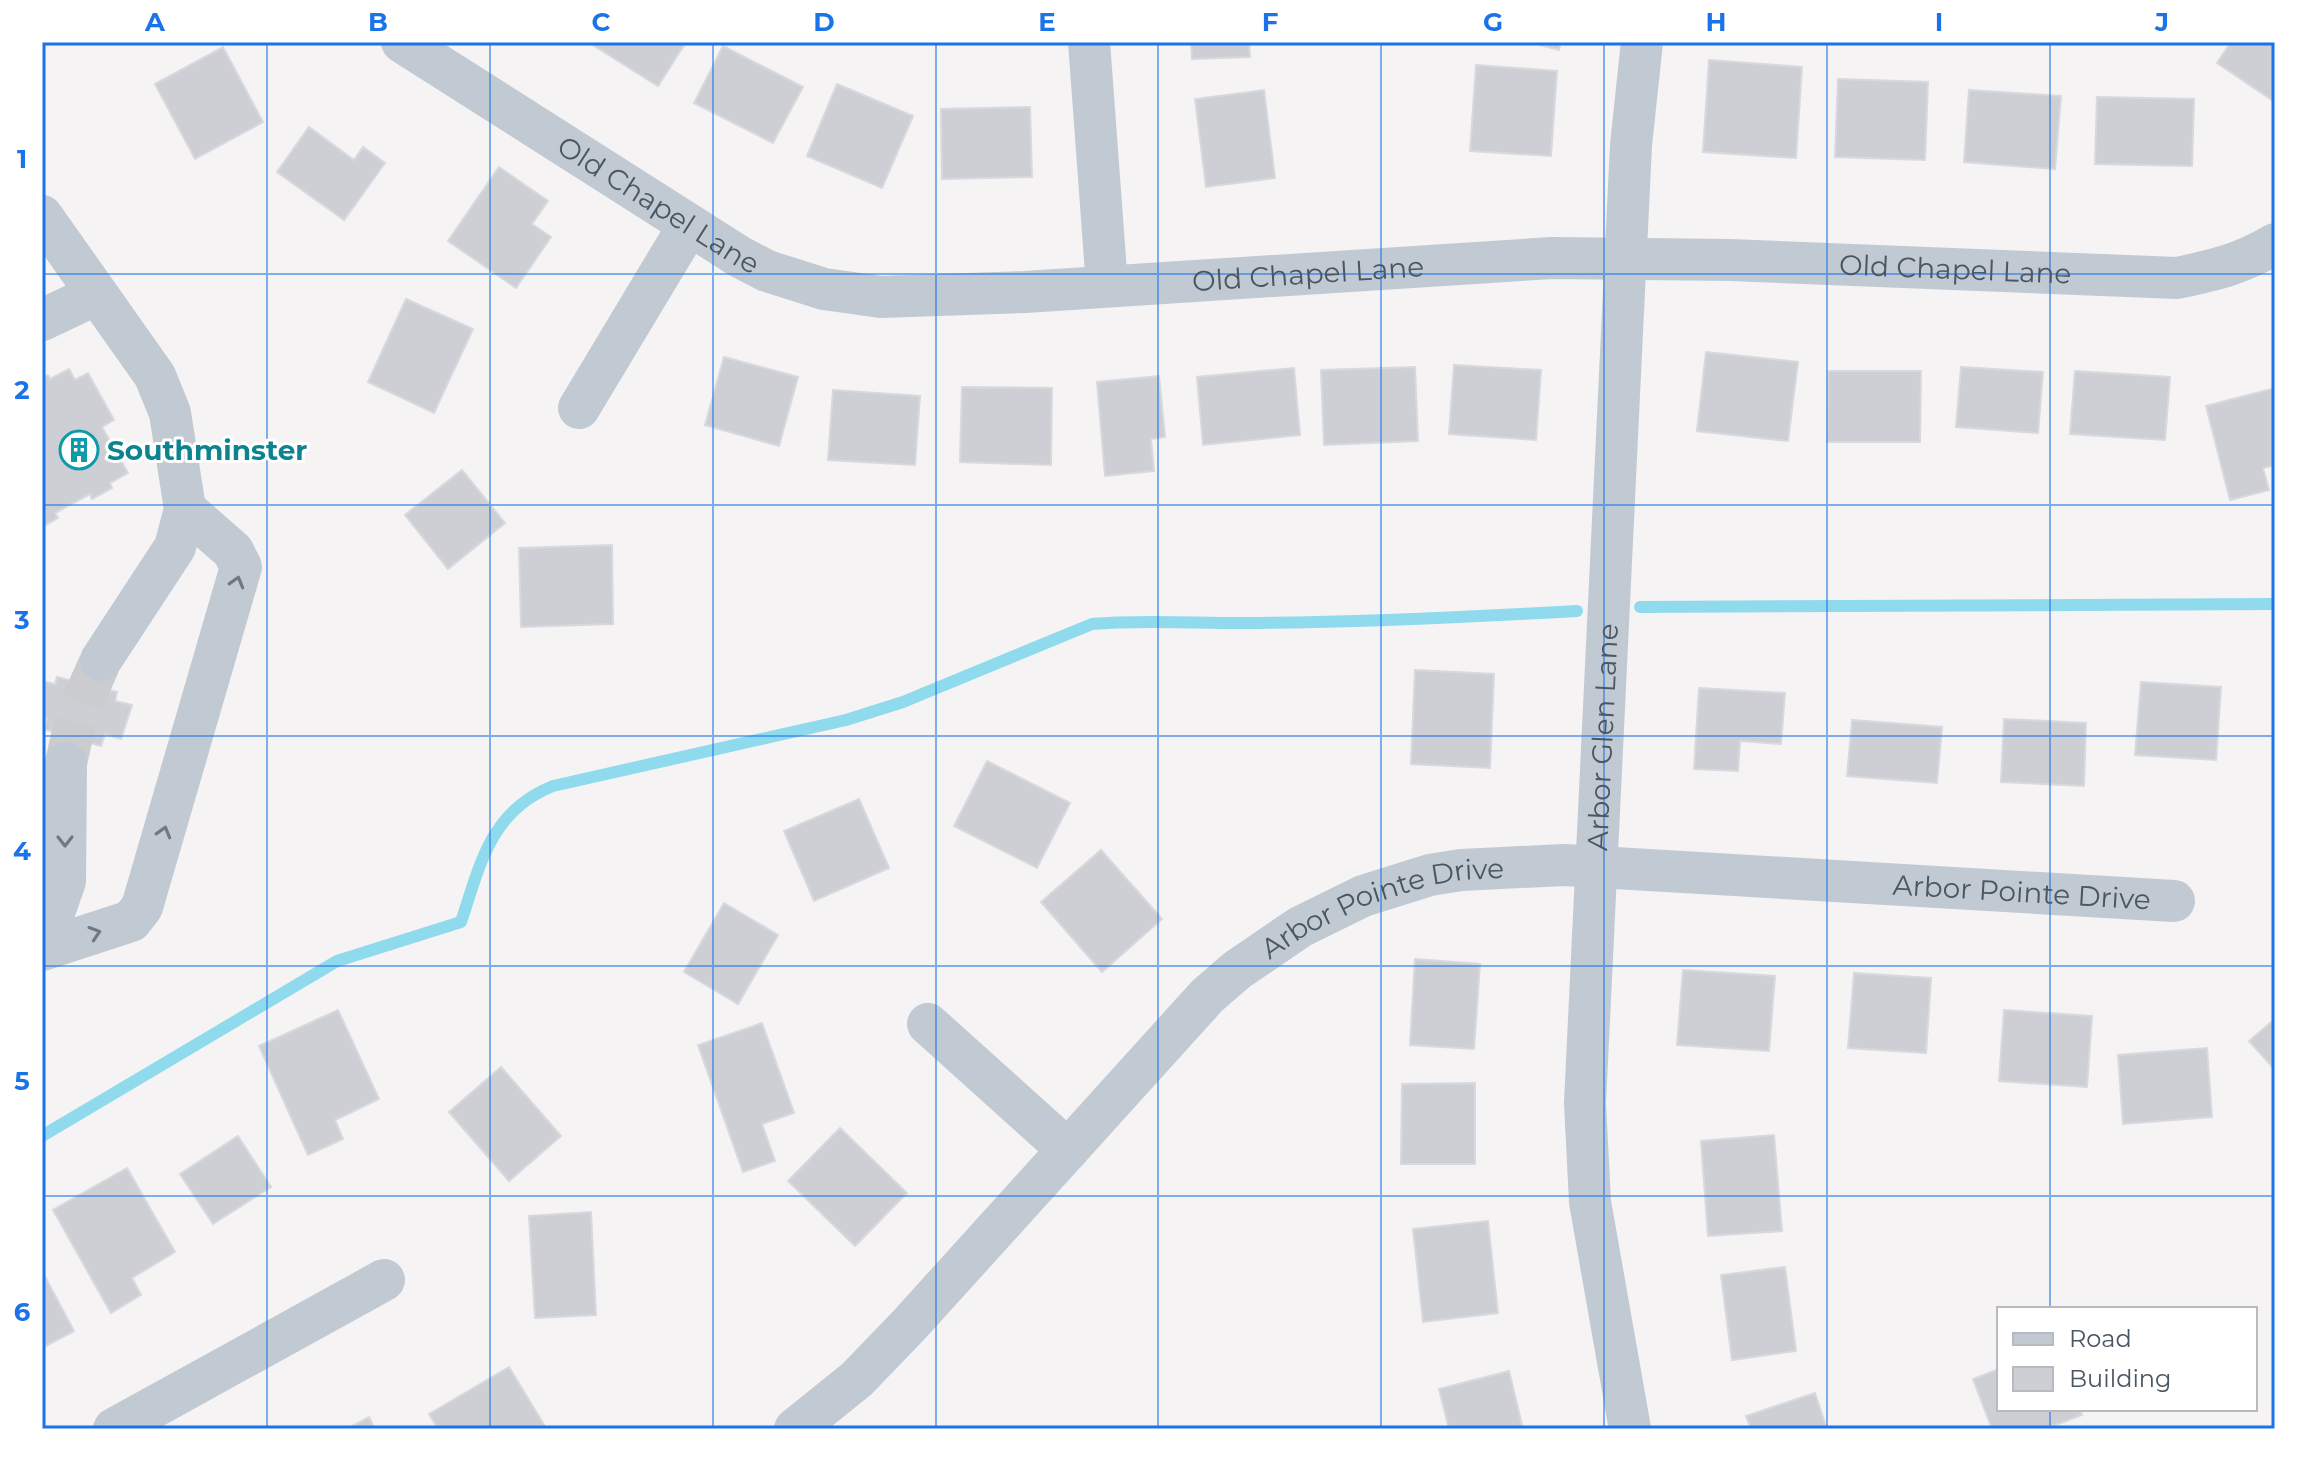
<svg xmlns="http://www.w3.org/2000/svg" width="2317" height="1471" font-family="Montserrat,sans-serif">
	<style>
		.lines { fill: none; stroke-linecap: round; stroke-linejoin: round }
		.stream { stroke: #90daee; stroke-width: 12 }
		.building { fill: #cdcfd5; stroke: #d7d9de; stroke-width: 2 }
		.minor-tunnel { stroke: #caccce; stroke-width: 42; stroke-dasharray: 42 21; stroke-linecap: butt }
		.minor { stroke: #c1cad2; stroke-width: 42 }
		.oneway { stroke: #6e7983 }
		.grid { fill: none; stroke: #1a73e8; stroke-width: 2; stroke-opacity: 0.55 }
		.labels { text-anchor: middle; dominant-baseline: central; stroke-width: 6; stroke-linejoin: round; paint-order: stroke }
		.street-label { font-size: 28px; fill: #4a5661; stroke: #fff }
		.culture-label { font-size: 28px; font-weight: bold; fill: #0d838f; stroke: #fff; text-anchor: start }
		.neatline { fill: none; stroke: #1a73e8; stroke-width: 3 }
		.grid-label { font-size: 26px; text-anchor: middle; font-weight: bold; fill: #1a73e8 }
	</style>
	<rect width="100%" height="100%" fill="#f5f3f3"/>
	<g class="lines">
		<path class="stream" d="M1640 607 2275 604
			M42 1136 337 961 461 922C480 865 490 811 553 786L846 720 903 702 1092 624C1147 619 1202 624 1258 623 1364 622 1470 617 1577 611"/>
	</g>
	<path class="building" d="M588 42H686L658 86Z
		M1191 42H1249L1250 57 1192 59Z
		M1529 42H1561L1559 50Z
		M2231 42H2275V102L2217 63Z
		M723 46 803 87 773 143 694 103Z
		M223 47 263 122 195 159 155 84Z
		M1709 60 1802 67 1796 158 1703 152Z
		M1476 65 1557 71 1551 156 1470 151Z
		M1838 79 1928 82 1925 160 1835 157Z
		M837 84 913 116 882 188 807 156Z
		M1264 90 1275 178 1206 187 1195 99Z
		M1969 90 2061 96 2055 169 1964 162Z
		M2097 97 2194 99 2192 166 2095 164Z
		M1030 107 1032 177 942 179 941 109Z
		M309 127 354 160 363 147 385 163 344 220 277 172Z
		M499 167 548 201 532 224 551 237 516 288 448 241Z
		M406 299 473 329 434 413 368 382Z
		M1706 352 1798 362 1788 441 1697 431Z
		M724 357 798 377 779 446 705 425Z
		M1454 365 1541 370 1536 440 1449 434Z
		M1415 367 1418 441 1324 445 1321 370Z
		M1961 367 2043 372 2038 433 1956 427Z
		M1294 368 1300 435 1203 445 1197 377Z
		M69 369 75 380 88 373 114 420 102 427 128 473 110 483 112 488 92 499 90 494 55 513 58 518 42 527V378L48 375 50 379Z
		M1828 371H1921L1920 442H1827Z
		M2075 371 2170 377 2165 440 2070 434Z
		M1159 376 1165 437 1151 439 1154 471 1105 476 1097 382Z
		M962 387 1052 388 1051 465 960 462Z
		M2275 388V465L2263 468 2269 490 2230 500 2206 406Z
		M833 390 920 396 915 465 828 460Z
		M462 470 505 523 448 569 405 515Z
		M612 545 613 624 521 627 519 548Z
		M1415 670 1494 674 1490 768 1411 764Z
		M57 677 117 692 115 701 132 705 121 739 105 734 101 746 44 729 47 718 42 717V681L55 684Z
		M2141 682 2221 687 2216 760 2135 755Z
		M1699 688 1785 693 1781 744 1740 741 1738 771 1694 769Z
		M2004 719 2086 723 2084 786 2001 782Z
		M1852 720 1942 727 1937 783 1847 776Z
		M987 761 1070 803 1037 868 954 826Z
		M859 799 889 868 814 901 784 831Z
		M1101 850 1162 919 1102 972 1041 902Z
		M724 903 778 935 738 1004 684 972Z
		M1415 959 1480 964 1474 1049 1410 1045Z
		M1683 970 1775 976 1769 1051 1677 1045Z
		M1854 973 1931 978 1926 1053 1848 1048Z
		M338 1010 379 1099 335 1120 343 1139 308 1155 259 1046Z
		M2004 1010 2092 1016 2087 1087 1999 1081Z
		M2275 1019V1070L2249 1041Z
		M762 1023 794 1113 762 1124 775 1161 743 1172 698 1045Z
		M2207 1048 2212 1117 2123 1124 2118 1055Z
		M501 1067 561 1136 509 1181 449 1112Z
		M1475 1083V1164H1401L1402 1084Z
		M840 1128 907 1193 855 1246 788 1181Z
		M1774 1135 1782 1231 1708 1236 1701 1141Z
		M238 1136 271 1187 213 1224 180 1174Z
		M127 1168 175 1252 132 1278 141 1295 111 1313 53 1210Z
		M591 1212 596 1315 535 1318 529 1216Z
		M1488 1221 1498 1313 1423 1322 1413 1229Z
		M1785 1267 1796 1351 1732 1360 1721 1275Z
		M42 1271 74 1331 42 1348Z
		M509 1367 546 1428 438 1429 429 1414Z
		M1999 1369V1409H2080L2082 1415 2045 1429H1992L1973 1379Z
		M1509 1371 1523 1429H1449L1439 1389Z
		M1815 1393 1827 1429H1751L1746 1416Z
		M369 1417 375 1429H347Z"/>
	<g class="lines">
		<path class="minor-tunnel" d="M66 763 77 714 101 660"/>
		<g class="minor">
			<path id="s1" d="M402 42 740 257 767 271 824 289 881 297 1025 292 1552 258 1730 260 2177 278C2215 270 2241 264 2275 244"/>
			<path d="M1089 42 1107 286"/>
			<path d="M42 216 155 376 170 413 185 509"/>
			<path d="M42 320 97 294"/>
			<path d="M579 408 689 225"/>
			<path d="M42 947 65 881 66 763"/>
			<path d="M42 950 131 921 142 907 241 567 233 551 185 509 175 547 101 660"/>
			<path d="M928 1024 1068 1150"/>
			<path d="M114 1429 384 1280"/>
			<path id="s2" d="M795 1429 857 1379 910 1324 1207 996 1237 970 1300 927 1363 896 1430 875 1461 870 1564 865 2174 901"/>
			<path id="s3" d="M1630 1429 1590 1202 1585 1103 1631 145 1642 42"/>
		</g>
	</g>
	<defs><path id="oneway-chevron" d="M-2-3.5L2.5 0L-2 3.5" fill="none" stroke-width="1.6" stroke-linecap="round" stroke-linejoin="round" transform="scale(2)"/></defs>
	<g class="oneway">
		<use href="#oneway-chevron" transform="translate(237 582) rotate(-74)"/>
		<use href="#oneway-chevron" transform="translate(164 832) rotate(-74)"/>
		<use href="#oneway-chevron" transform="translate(65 841) rotate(90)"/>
		<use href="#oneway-chevron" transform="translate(95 933) rotate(-18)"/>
	</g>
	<path class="grid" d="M267 42V1429M490 42V1429M713 42V1429M936 42V1429M1158 42V1429M1381 42V1429M1604 42V1429M1827 42V1429M2050 42V1309M42 274H2275M42 505H2275M42 736H2275M42 966H2275M42 1196H2275M2050 1409V1429"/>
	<defs>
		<symbol id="building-ring" viewBox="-11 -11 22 22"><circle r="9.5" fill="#fff" stroke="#0f9aa8" stroke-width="1.5"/><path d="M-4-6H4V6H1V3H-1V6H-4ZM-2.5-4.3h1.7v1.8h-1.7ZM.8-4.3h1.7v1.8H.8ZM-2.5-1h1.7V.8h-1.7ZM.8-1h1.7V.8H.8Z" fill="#0f9aa8"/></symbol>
	</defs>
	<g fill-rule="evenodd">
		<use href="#building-ring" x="57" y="428" width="44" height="44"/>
	</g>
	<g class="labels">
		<g class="street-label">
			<text stroke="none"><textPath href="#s1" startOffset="304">Old Chapel Lane</textPath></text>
			<text stroke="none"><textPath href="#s1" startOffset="1624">Old Chapel Lane</textPath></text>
			<text stroke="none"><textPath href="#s1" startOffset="976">Old Chapel Lane</textPath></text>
			<text stroke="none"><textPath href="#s3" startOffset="696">Arbor Glen Lane</textPath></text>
			<text stroke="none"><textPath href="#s2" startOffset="1448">Arbor Pointe Drive</textPath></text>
			<text stroke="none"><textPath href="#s2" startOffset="800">Arbor Pointe Drive</textPath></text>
		</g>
		<g class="culture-label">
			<text x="107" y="450">Southminster</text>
		</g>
	</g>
	<rect width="2317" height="1471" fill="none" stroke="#ffffff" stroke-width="88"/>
	<rect x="1997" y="1307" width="260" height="104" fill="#ffffff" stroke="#b7bbc0" stroke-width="2"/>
	<rect x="2013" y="1333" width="40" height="12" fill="#c1cad2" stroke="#b7bbc0" stroke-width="2"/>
	<text x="2069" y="1347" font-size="24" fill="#4a5661">Road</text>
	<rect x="2013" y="1367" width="40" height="24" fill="#cdcfd5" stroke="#b7bbc0" stroke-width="2"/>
	<text x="2069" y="1387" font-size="24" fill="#4a5661">Building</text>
	<rect x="44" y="44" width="2229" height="1383" class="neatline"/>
	<g class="grid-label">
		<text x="155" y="31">A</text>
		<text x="378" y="31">B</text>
		<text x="601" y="31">C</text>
		<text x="824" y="31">D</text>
		<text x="1047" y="31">E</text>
		<text x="1270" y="31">F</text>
		<text x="1493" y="31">G</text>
		<text x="1716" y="31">H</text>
		<text x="1939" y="31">I</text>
		<text x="2162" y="31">J</text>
		<text x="22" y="168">1</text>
		<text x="22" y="399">2</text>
		<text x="22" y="629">3</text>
		<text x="22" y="860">4</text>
		<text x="22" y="1090">5</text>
		<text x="22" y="1321">6</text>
	</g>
</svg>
